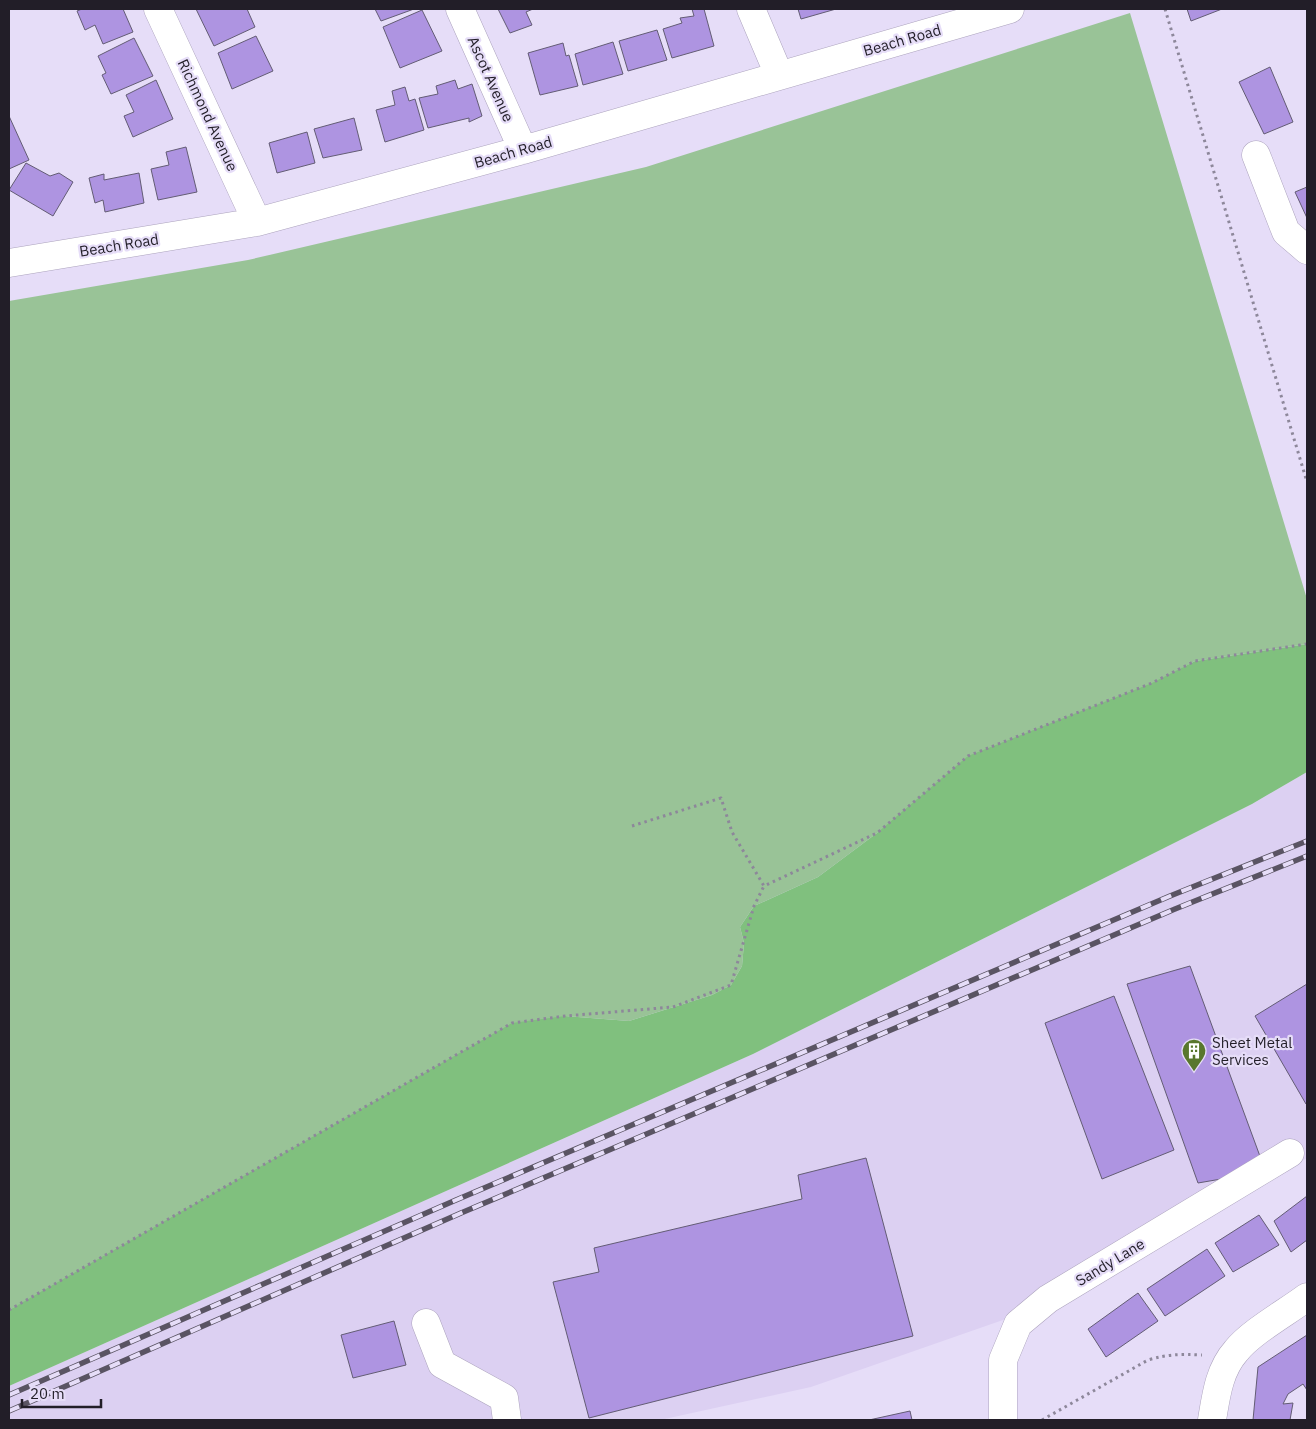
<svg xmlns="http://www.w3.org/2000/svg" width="1316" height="1429" font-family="'IBM Plex Sans',sans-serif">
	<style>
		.built { fill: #dcd0f2 }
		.green { fill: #99c397 }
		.forest { fill: #80c07e }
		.building { fill: #ae94e1; stroke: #635c74 }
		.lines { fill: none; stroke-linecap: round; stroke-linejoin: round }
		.minor-casing { stroke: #aca3bd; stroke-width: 29 }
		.path { stroke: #8d879a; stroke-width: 3; stroke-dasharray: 2.5 4; stroke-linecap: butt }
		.minor { stroke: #fff; stroke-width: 28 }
		.rail-casing { stroke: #5a5463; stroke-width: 5.5 }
		.rail { stroke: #e6ddf8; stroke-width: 4; stroke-dasharray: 11; stroke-linecap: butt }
		.labels { text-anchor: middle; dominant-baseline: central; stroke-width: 4.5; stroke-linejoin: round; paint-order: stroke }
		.street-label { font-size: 15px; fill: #221e28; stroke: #e6ddf8 }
		.poi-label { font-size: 15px; fill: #221e28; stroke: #e6ddf8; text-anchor: start }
	</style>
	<rect width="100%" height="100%" fill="#e6ddf8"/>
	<path class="built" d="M1307 772V1158L1075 1295 811 1387 660 1420H9V1386L753 1054 1252 804Z"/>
	<path class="green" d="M1130 13 1307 599V644L1195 661 877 833 818 877 754 906 740 927 744 943 742 966 731 985 712 995 629 1021 565 1016 9 1310V301L248 260 646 167Z"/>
	<path class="forest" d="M1307 644V772L1252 804 753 1054 9 1386V1310L512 1023 565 1016 629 1021 712 995 731 985 742 966 744 943 740 927 754 906 818 877 877 833 968 756 1152 683 1195 661Z"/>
	<path class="building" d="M82 9H123L133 32 103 44 95 25 85 30 77 11Z
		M196 9H247L255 27 214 46Z
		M375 9H414L381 21Z
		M498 9H533L526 12 532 25 510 33Z
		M692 9H704L714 46 672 58 663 29 682 23 680 18 694 16Z
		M798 9H836L801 19Z
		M1187 9H1222L1191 21Z
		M422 10 442 51 400 68 383 27Z
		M657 30 667 60 628 71 619 41Z
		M256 36 273 71 232 89 218 53Z
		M134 38 153 76 111 94 102 75 106 73 98 56Z
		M613 42 623 74 583 85 575 54Z
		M563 43 566 56 569 55 578 86 540 95 528 53Z
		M1270 67 1293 122 1264 134 1239 82Z
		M156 80 173 119 133 137 124 116 134 112 126 95Z
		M455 80 458 89 472 84 482 116 469 122V118L428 128 419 98 438 94 436 86Z
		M405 87 409 101 415 99 424 130 385 142 376 110 395 105 392 91Z
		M9 116 29 160 9 169Z
		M354 118 362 150 323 158 314 129Z
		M307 132 315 163 277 173 269 143Z
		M186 147 197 192 158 200 151 169 169 165 166 152Z
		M26 163 50 176 59 173 73 182 53 216 9 190Z
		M139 173 144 203 105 212 103 200 95 203 89 178 104 174V180Z
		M1307 187V218L1295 192Z
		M1190 966 1261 1159 1227 1178 1198 1183 1127 984Z
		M1307 984V1104H1306L1255 1016Z
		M1114 996 1174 1150 1102 1179 1045 1023Z
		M866 1158 913 1336 589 1418 553 1282 599 1272 594 1248 802 1199 798 1175Z
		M1307 1196V1240L1291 1252 1274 1221Z
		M1259 1215 1279 1245 1233 1272 1215 1243Z
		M1207 1249 1225 1276 1165 1316 1147 1289Z
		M1138 1293 1158 1321 1106 1357 1088 1329Z
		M394 1321 406 1365 353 1378 341 1335Z
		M1307 1335V1390L1303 1384 1288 1394 1283 1404 1293 1403 1290 1420H1253L1258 1367Z
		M910 1411 912 1420H869Z"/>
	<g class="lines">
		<defs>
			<path id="minor" d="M158 9 257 222
				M460 9 523 150
				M751 9 779 75
				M1256 155 1286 232 1307 250
				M9 263 257 222 523 150 1010 9
				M426 1323 442 1364 504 1398 507 1420
				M1003 1420V1360L1018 1324 1048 1299 1290 1153
				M1212 1420C1216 1396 1219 1370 1236 1351 1251 1332 1287 1312 1307 1297"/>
		</defs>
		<use href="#minor" class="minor-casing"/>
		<path class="path" d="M1165 9 1307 482
			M632 826 721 798 732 832 764 886 877 833 968 756 1152 683 1195 661 1307 644
			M9 1310 512 1023 565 1016 673 1007 731 985 754 906 764 886
			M1042 1420 1148 1360C1168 1354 1181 1354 1202 1355"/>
		<use href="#minor" class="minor"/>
		<defs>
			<path id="rail" d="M9 1395 456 1200 1170 896 1307 841
				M9 1411 461 1213 1175 909 1307 856"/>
		</defs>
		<use href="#rail" class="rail-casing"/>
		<use href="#rail" class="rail"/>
	</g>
	<defs>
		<symbol id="building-pin" viewBox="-11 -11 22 30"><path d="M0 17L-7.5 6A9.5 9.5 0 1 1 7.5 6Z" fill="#59772d" stroke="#e6ddf8"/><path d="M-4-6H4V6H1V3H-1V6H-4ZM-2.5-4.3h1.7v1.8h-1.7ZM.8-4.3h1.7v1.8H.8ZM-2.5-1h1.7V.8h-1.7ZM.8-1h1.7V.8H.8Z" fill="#fff"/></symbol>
	</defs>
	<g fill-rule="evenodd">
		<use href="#building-pin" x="1180" y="1037" width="28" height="38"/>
	</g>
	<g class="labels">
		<g class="street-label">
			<text transform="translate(902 40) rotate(-16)">Beach Road</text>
			<text transform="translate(491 79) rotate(66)">Ascot Avenue</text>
			<text transform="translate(208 115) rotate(65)">Richmond Avenue</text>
			<text transform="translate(513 152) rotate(-16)">Beach Road</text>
			<text transform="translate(119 245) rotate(-9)">Beach Road</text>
			<text transform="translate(1110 1262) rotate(-31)">Sandy Lane</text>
		</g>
		<g class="poi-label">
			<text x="1212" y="1042">Sheet Metal<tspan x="1212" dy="17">Services</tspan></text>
		</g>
	</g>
	<rect width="1316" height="1429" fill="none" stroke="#221e28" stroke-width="20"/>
	<path d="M22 1399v8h79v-8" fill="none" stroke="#221e28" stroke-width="2.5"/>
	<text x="30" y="1399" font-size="15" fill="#221e28" stroke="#e6ddf8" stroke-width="4" paint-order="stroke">20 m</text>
</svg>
